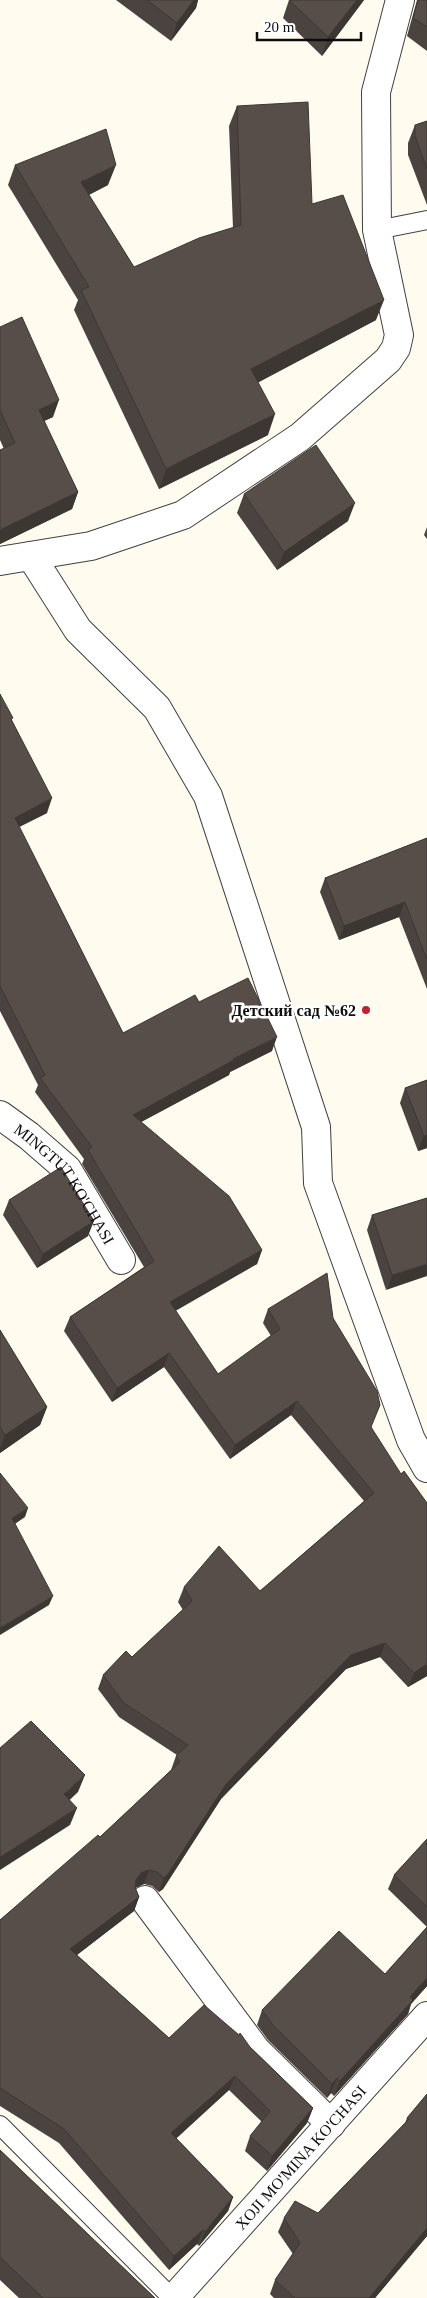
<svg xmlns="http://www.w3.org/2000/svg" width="427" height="2298" font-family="'Times New Roman',serif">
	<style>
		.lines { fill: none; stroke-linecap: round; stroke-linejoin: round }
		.lane-casing { stroke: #414141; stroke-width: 20 }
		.street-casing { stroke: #414141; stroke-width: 30 }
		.lane { stroke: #fff; stroke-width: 18 }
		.street { stroke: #fff; stroke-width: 28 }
		.wall { fill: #4b4340 }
		.shaded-wall { fill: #3d3734 }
		.building { fill: #574e4a; stroke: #3d3734 }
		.poi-dot { fill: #c71d2d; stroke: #fff; stroke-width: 2 }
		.labels { text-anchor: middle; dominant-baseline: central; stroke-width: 5; stroke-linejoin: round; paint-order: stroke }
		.poi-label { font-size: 16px; font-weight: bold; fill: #0e0e0e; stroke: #fff; text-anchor: end }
		.street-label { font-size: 16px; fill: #0e0e0e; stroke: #fff }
	</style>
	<rect width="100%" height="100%" fill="#fffbef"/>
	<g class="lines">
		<defs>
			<path id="lane" d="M377 230 427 220
				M0 2125 172 2298"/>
			<g id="street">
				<path d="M31 556 78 630 157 708 208 796 316 1127 318 1183 411 1440 427 1468"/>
				<path d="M0 561 91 546 183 515 300 437 388 360 396 348 399 335 377 230 376 92 400 0"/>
				<path id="s1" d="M0 1115 29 1136 67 1169 121 1260"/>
				<path d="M145 1900 256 2050 331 2124"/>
				<path id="s2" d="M174 2298 427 2016"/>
			</g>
		</defs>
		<use href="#lane" class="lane-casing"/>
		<use href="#street" class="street-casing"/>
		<use href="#lane" class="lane"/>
		<use href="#street" class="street"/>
	</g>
	<path class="wall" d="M116 0H198L196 8 171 41Z
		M289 0H364L322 56 283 18Z
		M417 0H427V51L407 36Z
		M237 106 312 204 376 320 258 382 268 435 159 489 74 310 78 300 8 185 15 165 108 185 89 195 134 267 233 228 229 126Z
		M427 121V205L408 155V143L415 125Z
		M0 327 53 417 44 421 78 492 72 509 0 544V450L4 449 0 440Z
		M244 494 348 521 277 570 237 513Z
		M427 527V539L424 535Z
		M0 694 12 721 47 813 19 827 123 1033 199 1002 272 1051 230 1072 229 1075 141 1122 262 1250 257 1264 175 1310 218 1374 271 1336 263 1323 268 1309 333 1318 372 1428 427 1676 408 1687 380 1657 346 1669 221 1799 163 1889 159 1892 152 1886 144 1884 135 1888 139 1897 134 1911 77 1955 169 2038 250 2047 313 2108 307 2123 267 2171 245 2151 250 2136 262 2122 229 2090 176 2138 233 2197 228 2211 199 2246 197 2244 169 2270 59 2143 0 2106V1920L100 1837 171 1770 176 1756 177 1755 119 1717 98 1689 103 1675 132 1657 183 1610 178 1602 184 1587 260 1591 364 1501 291 1415 230 1459 164 1367 112 1402 64 1331 70 1317 144 1267 82 1164 84 1159 35 1092 38 1085 0 1011Z
		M427 838V989L399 917 339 940 320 892 325 878Z
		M427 1080V1148L418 1151 400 1103 405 1088Z
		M427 1198 386 1290 367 1230 372 1215Z
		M9 1200 88 1236 37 1268 3 1215Z
		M0 1330 47 1407 40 1425 0 1453Z
		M427 1839V1927L388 1889 394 1875Z
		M427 1927V1986L411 2004 408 2014 334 2096 331 2093 327 2098 268 2040 257 2025 262 2010 385 1974Z
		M427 2094V2236L375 2298H274L270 2294 275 2280 293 2254 278 2232 284 2218 318 2213 405 2123 407 2118Z
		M0 2150 155 2298H19L0 2280Z"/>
	<path class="shaded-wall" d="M194 0H198L196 8 171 41 177 23Z
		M357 0H364L322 56 328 37Z
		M116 165 108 185 74 202 81 182Z
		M384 300 376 320 244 390 251 369Z
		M59 400 53 417 33 426 39 410Z
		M275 414 268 435 159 489 166 469Z
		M78 492 72 509 0 544V530Z
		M355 503 348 521 277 570 284 552Z
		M52 798 47 813 9 832 15 818Z
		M405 902 399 917 339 940 344 926Z
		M277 1037 272 1051 230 1072 229 1075 128 1129 133 1115 233 1059Z
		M427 1135V1148L418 1151 424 1136Z
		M94 1221 88 1236 37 1268 43 1254Z
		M262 1250 257 1264 165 1317 170 1302Z
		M427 1264V1276L386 1290 392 1275Z
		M169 1353 164 1367 112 1402 117 1388Z
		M297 1401 291 1415 230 1459 235 1445Z
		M47 1407 40 1425 0 1453V1449L5 1435Z
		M28 1508 25 1517 9 1528 12 1518Z
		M53 1596 49 1605 0 1635V1628Z
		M385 1643 380 1657 346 1669 221 1799 163 1889 159 1892 164 1878 226 1784 351 1655Z
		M427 1664V1676L408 1687 414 1673Z
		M85 1775 78 1792 58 1811 64 1794Z
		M77 1808 70 1825 0 1870V1857Z
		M149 1870 144 1884 135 1888 131 1894 136 1880 141 1873Z
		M139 1897 134 1911 65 1964 70 1949Z
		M427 1978V1986L411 2004 408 2014 334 2096 340 2081 410 1997Z
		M235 2076 229 2090 166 2148 171 2133Z
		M337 2078 331 2093 327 2098 332 2084Z
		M313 2108 307 2123 267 2171 272 2156Z
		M233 2197 228 2211 199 2246 205 2232Z
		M427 2228V2236L375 2298H369Z
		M203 2230 197 2244 169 2270 174 2256Z"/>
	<path class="building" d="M147 0H194L177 23Z
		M289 0H357L328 37Z
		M418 0H427V27L413 18Z
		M308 102 312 204 343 195 384 300 251 369 275 414 166 469 81 290 89 287 15 165 106 129 116 165 81 182 134 267 199 238 241 225 237 106Z
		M427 121V169L415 136V125Z
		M22 317 59 400 39 410 78 492 0 530V450L15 443 0 410V327Z
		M316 445 355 503 284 552 244 494Z
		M0 694 13 718 11 719 52 798 15 818 123 1033 195 995 199 1002 248 978 277 1037 233 1059 234 1060 133 1115 229 1196 262 1250 170 1302 218 1374 280 1329 268 1309 327 1273 333 1318 377 1391 380 1405 371 1427 401 1474 404 1471 427 1503V1664L414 1673 385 1643 351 1655 226 1784 168 1874 164 1878 157 1872 149 1870 141 1873 136 1880 135 1887 139 1897 70 1949 169 2038 204 2005 239 2035 240 2033 250 2047 313 2108 272 2156 250 2136 270 2111 235 2076 171 2133 233 2197 205 2232 203 2230 174 2256 64 2129 0 2088V1920L98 1835 100 1837 180 1762 176 1756 188 1745 124 1703 103 1675 126 1651 132 1657 192 1601 184 1587 219 1546 260 1591 374 1493 297 1401 235 1445 169 1353 117 1388 70 1317 154 1261 88 1150 92 1147 40 1078 45 1075 0 986Z
		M427 838V960L405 902 344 926 325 878Z
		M427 1080V1135L424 1136 405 1088Z
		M61 1167 94 1221 43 1254 9 1200Z
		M427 1198V1264L392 1275 372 1215Z
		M0 1330 47 1407 5 1435 0 1427Z
		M0 1473 28 1508 12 1518 53 1596 0 1628Z
		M31 1721 85 1775 64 1794 77 1808 0 1857V1748Z
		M427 1839V1907L394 1875Z
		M427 1927V1978L410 1997 413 2000 340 2081 337 2078 332 2084 273 2025 262 2010 339 1931 385 1974Z
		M427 2094V2228L369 2298H295L275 2280 300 2243 284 2218 295 2201 318 2213 409 2119 407 2118Z
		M0 2150 155 2298H43L0 2257Z"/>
	<circle class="poi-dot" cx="366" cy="1010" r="5"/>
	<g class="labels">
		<g class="poi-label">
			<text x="356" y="1010">Детский сад №62</text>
		</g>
		<g class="street-label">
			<text stroke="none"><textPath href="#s1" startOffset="96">MINGTUT KO'CHASI</textPath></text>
			<text stroke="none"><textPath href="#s2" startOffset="189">XOJI MO'MINA KO'CHASI</textPath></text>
		</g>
	</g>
	<path d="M257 32v8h104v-8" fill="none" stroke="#0e0e0e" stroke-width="2.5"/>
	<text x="264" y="32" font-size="15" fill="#0e0e0e" stroke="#ffffff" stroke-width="4" paint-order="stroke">20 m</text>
</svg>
